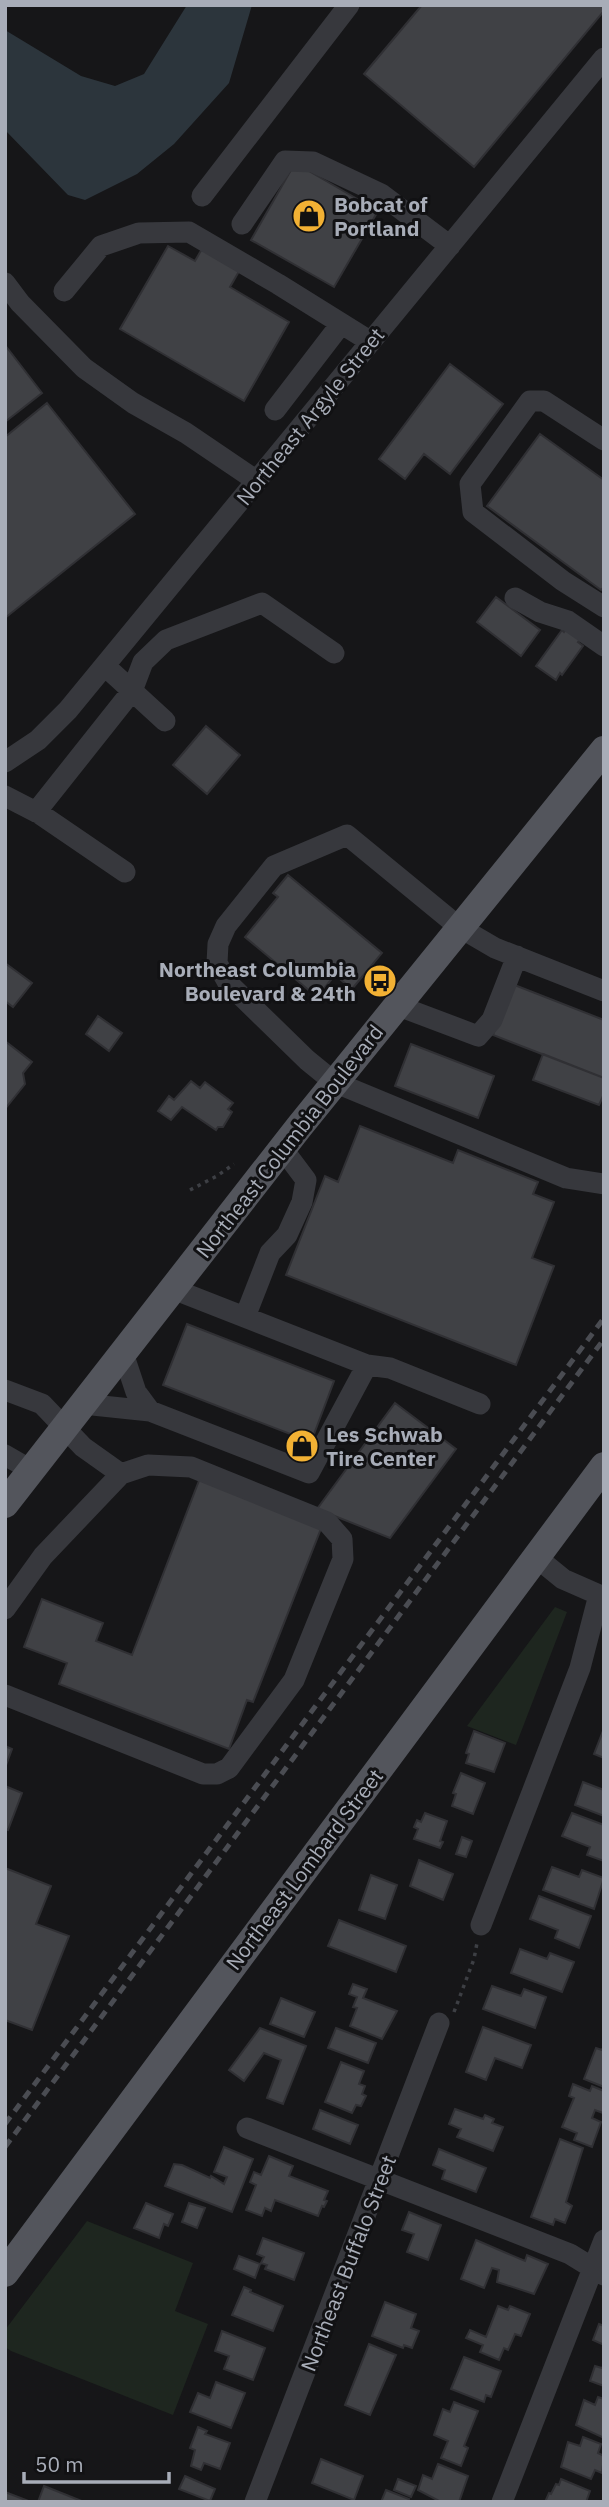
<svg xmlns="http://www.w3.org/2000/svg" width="609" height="2507" font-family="'IBM Plex Sans',sans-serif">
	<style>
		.green { fill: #1e261f }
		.water { fill: #2c353c }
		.building { fill: #404145; stroke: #303034; stroke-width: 2 }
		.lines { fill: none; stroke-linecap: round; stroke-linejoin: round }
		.path { stroke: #3d3f44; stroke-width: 3.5; stroke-dasharray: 3.5 5; stroke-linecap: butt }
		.minor { stroke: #37383d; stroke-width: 21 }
		.major { stroke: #53555c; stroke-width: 28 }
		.rail { stroke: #4a4c52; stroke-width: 5; stroke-dasharray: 9 7; stroke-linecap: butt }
		.labels { text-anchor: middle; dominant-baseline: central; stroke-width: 6; stroke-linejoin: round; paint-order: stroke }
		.poi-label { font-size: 21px; font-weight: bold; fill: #a8adb8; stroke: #111113; text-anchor: start }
		.street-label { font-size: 21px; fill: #a8adb8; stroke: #111113 }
	</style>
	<rect width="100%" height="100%" fill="#161618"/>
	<path class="green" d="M555 1607 567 1612 516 1745 467 1726Z
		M87 2221 193 2263 175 2311 208 2324 173 2415 11 2351 5 2347V2330Z"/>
	<path class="water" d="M187 5H252L229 83 174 144 137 174 85 200 68 195 5 130V30L81 76 115 86 144 74Z"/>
	<path class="building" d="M422 5H604V11L474 167 364 74Z
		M295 163 378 211 334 287 251 240Z
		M168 246 195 261 203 247 241 268 230 287 289 322 244 401 120 329Z
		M5 345 42 393 5 422Z
		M450 364 503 404 450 474 424 454 405 479 379 459Z
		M47 403 135 514 5 618V437Z
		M540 434 604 480V587L601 590 487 506Z
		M496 597 540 630 521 656 477 622Z
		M570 624 584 635 578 642 583 646 562 675 560 673 556 680 536 666 562 630 564 632Z
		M206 726 240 755 207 794 173 765Z
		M288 875 382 953 352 989 335 975 317 997 245 937 278 897 273 893Z
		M5 963 32 983 13 1007 5 1001Z
		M512 984 604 1020V1078L493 1035Z
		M98 1016 122 1033 109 1051 86 1034Z
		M5 1041 32 1062 23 1073 25 1084 5 1109Z
		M411 1044 494 1076 478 1118 395 1086Z
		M543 1054 604 1078V1094L599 1105 533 1080Z
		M191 1081 200 1088 205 1082 233 1103 228 1109 232 1112 223 1127H218L216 1130 182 1107 171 1120 158 1111 169 1096 174 1100Z
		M360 1126 453 1163 458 1150 538 1182 533 1194 554 1202 532 1258 554 1266 516 1365 286 1275 325 1176 338 1182Z
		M187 1324 334 1381 311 1442 163 1385Z
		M395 1403 456 1449 390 1538 317 1509Z
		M200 1478 322 1526 253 1702 247 1700 229 1749 59 1684 67 1663 24 1647 42 1599 103 1623 96 1641 132 1655Z
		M474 1731 505 1743 494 1772 466 1763 469 1754 466 1753Z
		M603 1731H604V1758L594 1754Z
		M5 1746 12 1749 5 1768Z
		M461 1773 485 1783 473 1814 452 1806 456 1794 453 1793Z
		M583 1782 604 1790V1816L575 1805Z
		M5 1786 22 1793 8 1830 5 1829Z
		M425 1813 447 1821 440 1841 443 1842 440 1848 414 1839 418 1829 414 1827 417 1820 421 1822Z
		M572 1813 604 1825V1861L587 1855 590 1847 562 1836Z
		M462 1837 472 1841 466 1857 456 1854Z
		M419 1860 453 1874 443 1900 410 1886Z
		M552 1867 579 1877 582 1870 604 1878 594 1909 543 1890Z
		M5 1868 51 1886 36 1924 69 1936 32 2030 5 2020Z
		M371 1875 397 1885 385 1919 359 1910Z
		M539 1896 591 1916 579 1948 555 1938 558 1930 530 1919Z
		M339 1920 406 1946 396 1972 328 1946Z
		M520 1949 547 1959 550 1953 574 1962 562 1992 511 1973Z
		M353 1984 367 1989 363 1998 397 2011 382 2039 350 2026 357 2008 353 2007 357 1997 349 1994Z
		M492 1986 521 1996 524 1989 546 1997 535 2028 483 2009Z
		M281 1998 315 2012 304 2037 270 2024Z
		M483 2027 531 2045 522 2068 495 2058 486 2080 466 2072Z
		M260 2028 306 2046 283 2104 267 2098 281 2060 264 2053 244 2081 229 2070Z
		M336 2028 376 2043 368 2063 328 2048Z
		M604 2046V2087L584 2079 596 2048 602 2050Z
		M341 2062 364 2071 359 2084 365 2086 362 2094 366 2096 361 2106 356 2105 352 2113 325 2102Z
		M573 2084 590 2091 592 2086 604 2091 603 2113 595 2110 592 2118 601 2122 592 2147 574 2140 577 2133 562 2127 574 2098 569 2096Z
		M455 2109 483 2119 485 2115 494 2119 492 2123 503 2127 493 2151 457 2137 461 2129 449 2124Z
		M320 2110 358 2125 350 2144 313 2129Z
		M560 2139 583 2148 566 2202 572 2206 565 2223 555 2219 553 2225 531 2217Z
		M224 2147 253 2159 232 2212 165 2186 174 2164 182 2165 210 2178 211 2176 224 2184 227 2177 214 2172Z
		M439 2149 486 2168 476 2192 442 2179 445 2170 433 2165Z
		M269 2156 293 2166 289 2176 328 2191 324 2200 327 2201 324 2207 322 2206 318 2216 275 2200 271 2211 265 2208 262 2216 246 2210 256 2185 250 2182 254 2172 261 2175Z
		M146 2203 173 2214 168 2226 164 2224 159 2238 134 2228Z
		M189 2203 205 2208 197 2228 182 2222Z
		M409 2212 441 2225 428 2260 407 2252 414 2234 402 2230Z
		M263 2238 304 2253 294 2280 265 2269 267 2265 261 2263 264 2257 257 2254Z
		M476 2240 525 2261 527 2255 548 2264 534 2294 497 2282 499 2270 492 2268 484 2288 461 2279Z
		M239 2256 260 2264 255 2278 234 2269Z
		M244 2287 251 2290 250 2292 283 2306 273 2331 232 2315Z
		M385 2302 416 2314 411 2328 419 2331 412 2348 404 2345 403 2348 372 2336Z
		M498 2306 508 2310 510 2306 530 2314 521 2336 515 2334 508 2350 504 2348 499 2360 480 2352 483 2345 466 2338 470 2330 486 2337Z
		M599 2324 604 2326V2345L593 2340Z
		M222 2331 265 2348 253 2380 224 2369 229 2356 215 2351Z
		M369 2344 396 2355 370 2415 345 2405Z
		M464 2357 501 2371 491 2397 486 2395 484 2402 451 2389Z
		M604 2365V2386L590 2381 595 2366 602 2368Z
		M216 2382 245 2393 231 2428 190 2412 198 2393 210 2398Z
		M598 2397 604 2399V2438L576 2425 584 2400 595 2405Z
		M454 2402 478 2411 464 2446 468 2448 461 2466 441 2458 448 2441 434 2435 443 2409 450 2412Z
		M198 2427 207 2431 205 2434 230 2443 220 2469 204 2463 201 2470 191 2466 195 2450 190 2448Z
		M583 2437 601 2444 598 2453 604 2456 602 2473 595 2470 591 2479 561 2467 568 2442 580 2446Z
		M321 2459 363 2476 354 2500 312 2483Z
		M438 2464 468 2476 459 2502H441L418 2490 423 2475 432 2479Z
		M185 2476 215 2489 210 2501 179 2489Z
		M398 2479 416 2486 411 2497 394 2490Z
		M561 2479 590 2491 586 2502H545L549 2493 551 2494 556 2484 559 2485Z
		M44 2486 84 2502H38Z
		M386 2490 409 2499 408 2502H381Z
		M5 2492 31 2502H5Z"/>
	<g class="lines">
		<path class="path" d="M190 1190 217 1176 234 1164
			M454 2012 474 1959 477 1943"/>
		<path class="minor" d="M202 196 349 5
			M242 224 285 161 313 162 381 194 450 246
			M5 283 20 303 84 368 133 403 186 433 257 481
			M64 291 101 246 139 233 189 232 278 284 371 342
			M275 410 341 324
			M604 440 544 401H530L470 484 473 512 563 581 604 607
			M515 598 540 612 568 621 604 646
			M105 666 165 721
			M5 762 38 740 68 710 604 58
			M5 796 40 814 125 872
			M36 812 132 691 143 662 166 640 262 603 334 653
			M604 991 495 948 459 927 347 835 274 866 226 926 218 944 217 963 228 983 307 1060 334 1082 566 1178 604 1184
			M396 1005 478 1036 492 1020 517 956
			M245 1317 270 1253 287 1235 302 1202 306 1180 282 1148
			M123 1353 136 1392 150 1411
			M367 1365 390 1368 480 1404
			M5 1390 42 1404 83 1447 121 1474 43 1556 5 1609
			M83 1404 150 1411 309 1473 367 1365 173 1289
			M5 1455 31 1470
			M536 1557 563 1579 604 1597
			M5 1695 203 1774H217L229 1768 294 1680 343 1559 342 1539 327 1522 191 1467 148 1465 121 1474
			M481 1925 580 1668 599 1595
			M247 2128 570 2254 604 2275
			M255 2502 439 2023
			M502 2502 604 2240"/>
		<path class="major" d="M5 1504 299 1127 604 750
			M5 2273 604 1466"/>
		<path class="rail" d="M5 2124 604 1318
			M5 2147 604 1339"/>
	</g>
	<defs>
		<symbol id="shop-disc" viewBox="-11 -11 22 22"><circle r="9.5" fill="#f2b134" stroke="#111113"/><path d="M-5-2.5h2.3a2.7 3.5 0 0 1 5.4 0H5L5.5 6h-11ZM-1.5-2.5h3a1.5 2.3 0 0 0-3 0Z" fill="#111"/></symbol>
		<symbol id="bus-disc" viewBox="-11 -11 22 22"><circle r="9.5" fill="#f2b134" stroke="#111113"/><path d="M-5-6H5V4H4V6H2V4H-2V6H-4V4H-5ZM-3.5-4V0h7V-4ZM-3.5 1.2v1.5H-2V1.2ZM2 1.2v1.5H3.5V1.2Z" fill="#111"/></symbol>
	</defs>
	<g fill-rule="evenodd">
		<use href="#shop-disc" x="290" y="197" width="38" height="38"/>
		<use href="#bus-disc" x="361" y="962" width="38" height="38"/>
		<use href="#shop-disc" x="283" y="1427" width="38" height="38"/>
	</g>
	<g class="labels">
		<g class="poi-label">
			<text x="334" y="204">Bobcat of<tspan x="334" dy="24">Portland</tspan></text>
			<text x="356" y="969" text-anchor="end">Northeast Columbia<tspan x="356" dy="24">Boulevard &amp; 24th</tspan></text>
			<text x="326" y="1434">Les Schwab<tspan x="326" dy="24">Tire Center</tspan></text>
		</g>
		<g class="street-label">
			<text transform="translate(310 416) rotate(-51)">Northeast Argyle Street</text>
			<text transform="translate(289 1141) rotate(-52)">Northeast Columbia Boulevard</text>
			<text transform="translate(304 1869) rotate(-53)">Northeast Lombard Street</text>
			<text transform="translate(348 2263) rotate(-69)">Northeast Buffalo Street</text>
		</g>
	</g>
	<rect width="609" height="2507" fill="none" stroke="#a8adb8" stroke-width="14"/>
	<path d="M24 2472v10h145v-10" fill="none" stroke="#a8adb8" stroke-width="3.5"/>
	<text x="35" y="2472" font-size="21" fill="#a8adb8" stroke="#111113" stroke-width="5" paint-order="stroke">50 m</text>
</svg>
